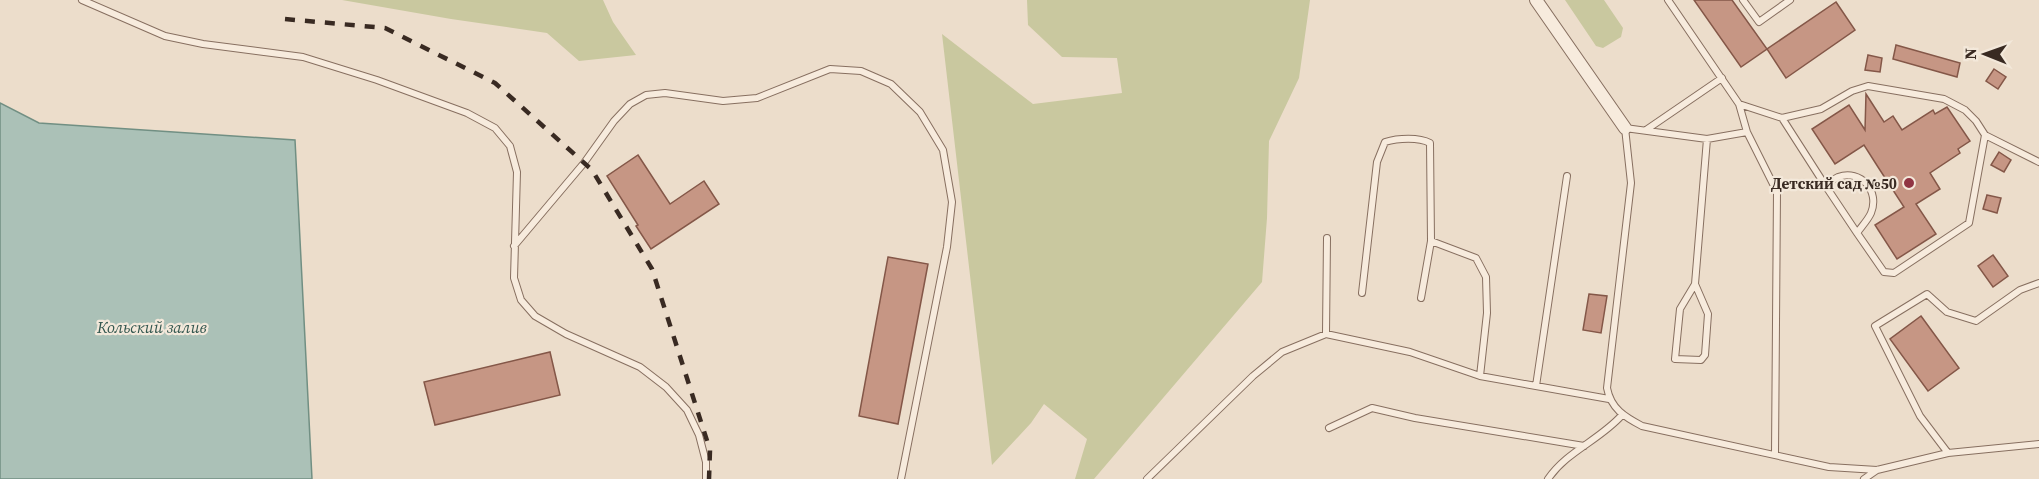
<svg xmlns="http://www.w3.org/2000/svg" width="2039" height="479" font-family="'Source Serif 4',serif">
	<style>
		.green { fill: #c9c89f }
		.water { fill: #abc1b7; stroke: #718f83; stroke-width: 1.5 }
		.building { fill: #c69684; stroke: #845748; stroke-width: 1.5 }
		.lines { fill: none; stroke-linecap: round; stroke-linejoin: round }
		.lane-casing { stroke: #876f60; stroke-width: 8 }
		.street-casing { stroke: #876f60; stroke-width: 14 }
		.lane { stroke: #f7ebdd; stroke-width: 6 }
		.street { stroke: #f7ebdd; stroke-width: 12 }
		.rail { stroke: #392a22; stroke-width: 4.5; stroke-dasharray: 10 10; stroke-linecap: butt }
		.poi-dot { fill: #913543; stroke: #f3e8da; stroke-width: 2 }
		.labels { text-anchor: middle; dominant-baseline: central; stroke-width: 4.5; stroke-linejoin: round; paint-order: stroke }
		.poi-label { font-size: 15px; font-weight: bold; fill: #392a22; stroke: #f3e8da; text-anchor: end }
		.water-label { font-size: 16px; font-style: italic; fill: #33574f; stroke: #f3e8da }
	</style>
	<rect width="100%" height="100%" fill="#ecddcb"/>
	<path class="green" d="M342 0H603L613 22 636 55 579 61 547 33 451 19Z
		M1027 0H1310L1299 78 1269 141 1267 218 1262 282 1094 479H1075L1087 439 1044 404 1031 423 992 465 942 34 1033 104 1122 93 1117 58 1062 57 1028 25Z
		M1565 0H1604L1623 28 1621 37 1603 48 1596 46Z"/>
	<path class="water" d="M0 103 39 123 295 140 312 479H0Z"/>
	<path class="building" d="M1694 0H1732L1767 49 1741 67Z
		M1836 2 1855 30 1786 78 1767 49Z
		M1896 45 1960 63 1957 77 1893 59Z
		M1868 55 1882 58 1880 72 1865 70Z
		M1994 69 2006 77 1998 89 1986 81Z
		M1866 94 1884 122 1893 116 1902 130 1933 110 1935 114 1947 107 1970 141 1958 149 1960 153 1930 173 1940 189 1916 204 1936 234 1897 259 1875 225 1904 207 1878 167 1864 145 1835 164 1812 129 1849 105 1865 130Z
		M1999 152 2011 160 2004 172 1991 165Z
		M638 155 670 204 704 181 719 204 651 249 636 226 638 225 607 176Z
		M1987 195 2001 198 1997 213 1983 209Z
		M1993 255 2008 276 1993 287 1978 266Z
		M888 257 928 264 898 424 859 416Z
		M1589 294 1607 296 1601 333 1583 330Z
		M1921 316 1959 368 1928 391 1890 339Z
		M550 352 560 395 435 425 424 382Z"/>
	<g class="lines">
		<defs>
			<path id="lane" d="M82 0 165 36 203 44 303 57 377 80 467 113 495 128 510 146 517 172 514 278 521 300 535 316 566 334 640 367 666 387 687 410 699 435 706 462V479
				M1668 0 1739 104 1747 132
				M1743 0 1759 22 1790 0
				M1739 104 1782 118 1821 109 1852 91 1868 86 1944 99 1965 110 1976 121 1985 135 1969 223 1894 273 1884 272 1857 233C1861 227 1868 220 1871 213 1880 191 1861 169 1838 177 1834 179 1829 182 1825 185L1857 233
				M1782 118 1825 185
				M1646 130 1722 78
				M1985 135 2039 162
				M1431 241 1476 258 1486 277 1487 313 1480 376
				M514 246 584 163 614 121 630 104 646 95 665 93 723 101 757 98 830 69 861 71 891 84 920 112 943 150 952 202 947 247 901 479
				M1695 284 1680 309 1675 359 1701 360 1705 355 1708 314 1695 284 1707 139
				M1362 293 1377 162 1385 142C1398 138 1419 137 1430 143L1431 241 1421 298
				M1326 334 1327 238
				M1536 386 1567 176
				M1329 428 1372 408 1415 418 1584 446
				M1948 453 1920 416 1875 326 1927 294 1947 312 1976 321 2020 290 2039 283
				M1775 454 1777 192 1747 132 1707 139 1625 128 1631 183 1607 388C1611 409 1625 417 1642 426L1829 467 1877 470 1948 453 2039 444
				M1147 479 1253 376 1282 352 1326 334 1410 352 1480 376 1609 399
				M1548 479C1567 451 1600 440 1622 415
				M1864 479 1877 470"/>
			<path id="street" d="M1536 0 1625 128"/>
		</defs>
		<use href="#lane" class="lane-casing"/>
		<use href="#street" class="street-casing"/>
		<use href="#lane" class="lane"/>
		<use href="#street" class="street"/>
		<path class="rail" d="M285 19 385 28 495 83 592 170 652 269 710 450 709 479"/>
	</g>
	<circle class="poi-dot" cx="1909" cy="183" r="6"/>
	<g class="labels">
		<g class="poi-label">
			<text x="1897" y="183">Детский сад №50</text>
		</g>
		<g class="water-label">
			<text x="152" y="327">Кольский залив</text>
		</g>
	</g>
	<g transform="translate(1985 54) rotate(271)" stroke="#f3e8da" stroke-width="4.5" paint-order="stroke">
	<path d="M0-4.5L10 22L0 15L-10 22Z" fill="#392a22"/>
	<text y="-9" font-size="16" font-weight="bold" text-anchor="middle" fill="#392a22">N</text>
	</g>
</svg>
